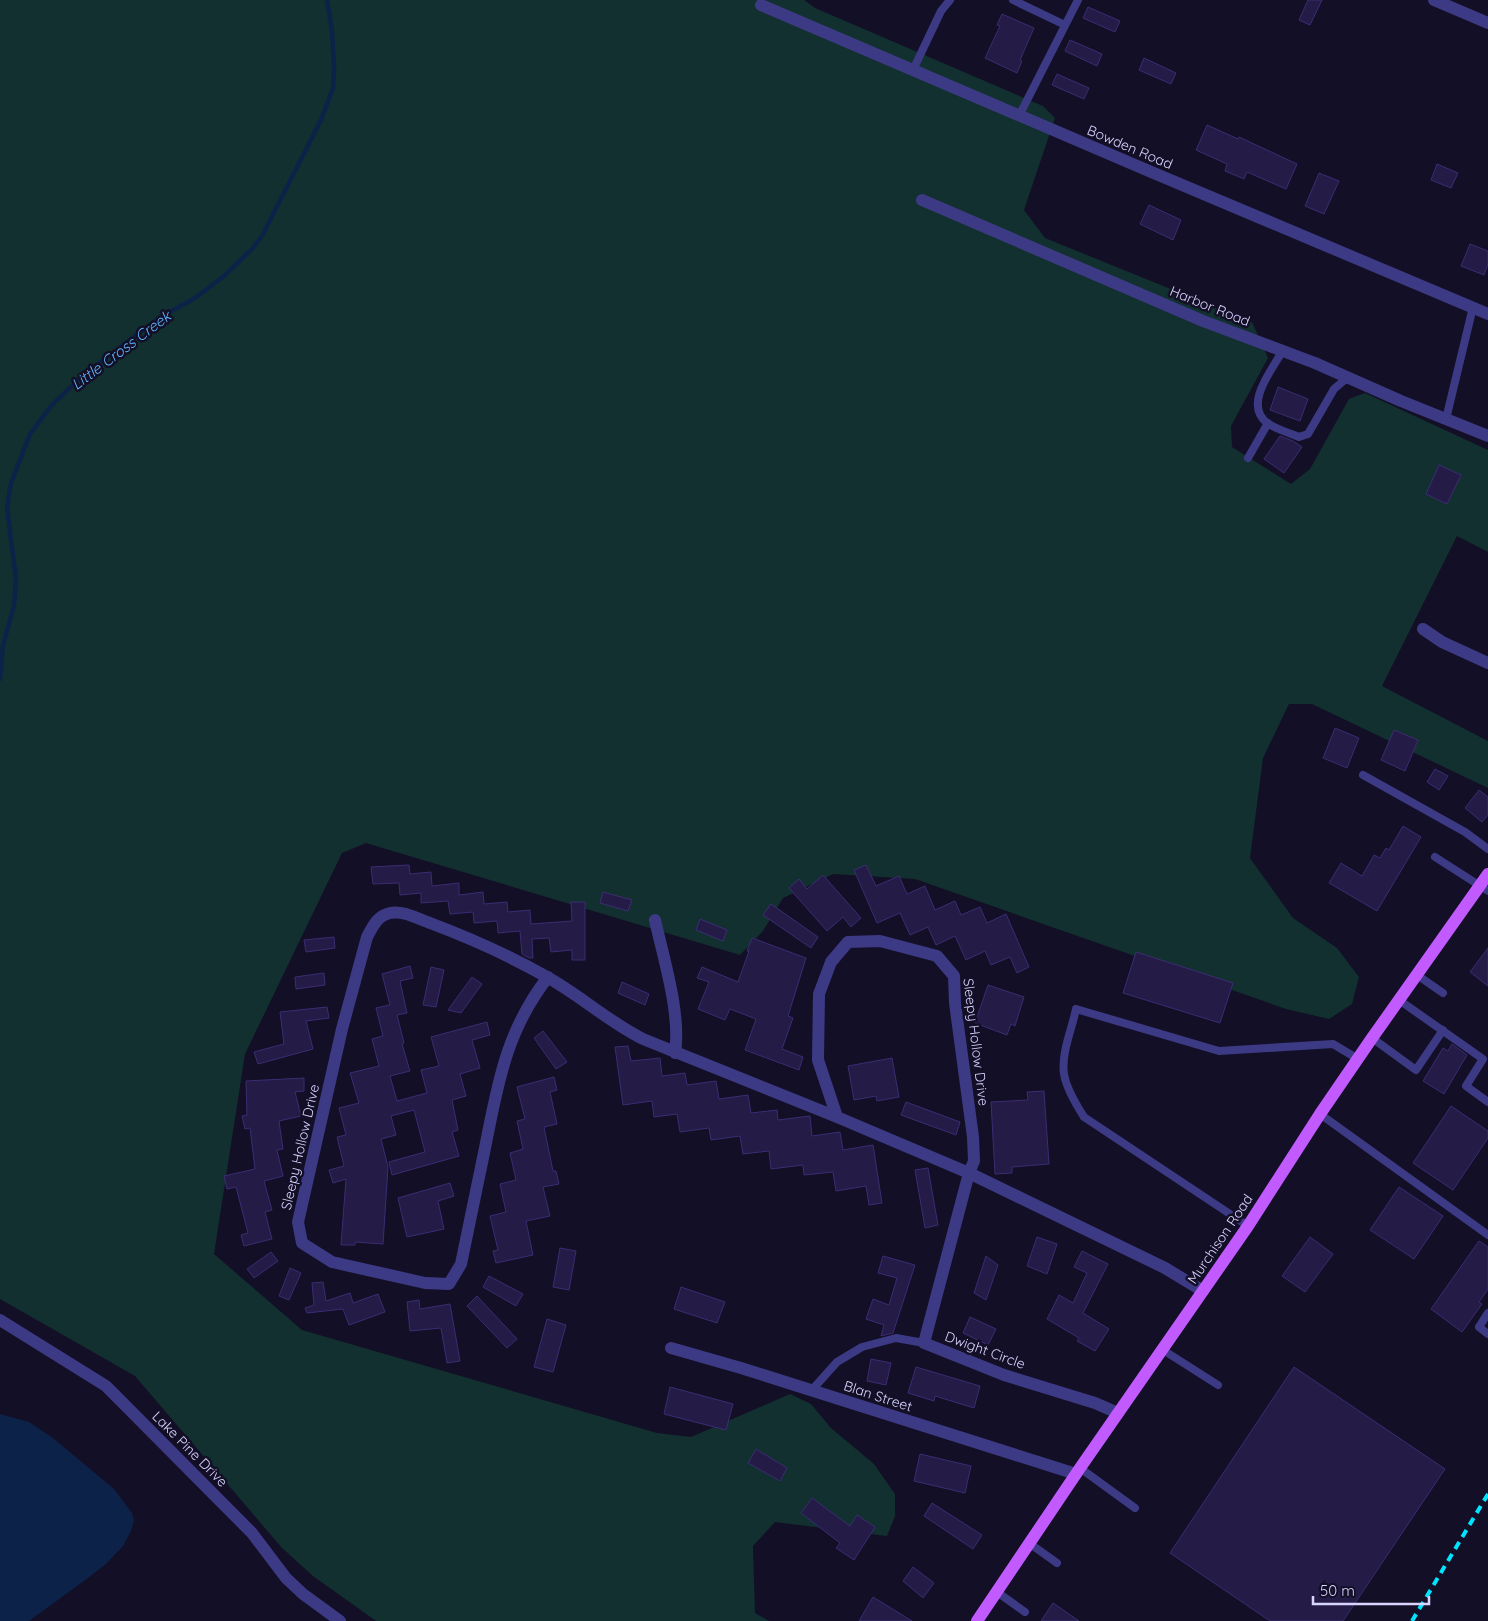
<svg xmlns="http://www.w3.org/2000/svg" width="1488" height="1621" font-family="Quicksand,sans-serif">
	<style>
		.green { fill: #12302f }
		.water { fill: #0c2248 }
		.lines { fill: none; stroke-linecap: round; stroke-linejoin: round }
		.stream { stroke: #0c2248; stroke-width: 4.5 }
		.building { fill: #241b47; stroke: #3b2d73 }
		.service { stroke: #3d3a85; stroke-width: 8 }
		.minor { stroke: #3d3a85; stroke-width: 12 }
		.primary { stroke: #c25bff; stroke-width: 12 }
		.rail { stroke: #00e5ff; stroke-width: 4; stroke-dasharray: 8 6; stroke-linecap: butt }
		.labels { text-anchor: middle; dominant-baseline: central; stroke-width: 5; stroke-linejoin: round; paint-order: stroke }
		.street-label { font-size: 14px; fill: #d9d4ff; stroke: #130f26 }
		.water-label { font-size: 15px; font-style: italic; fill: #62b6ff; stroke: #130f26 }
	</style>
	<rect width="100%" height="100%" fill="#130f26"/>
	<path class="green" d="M0 0H804L815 8 1043 106 1055 118 1024 210 1045 238 1252 322 1268 358 1231 426 1232 447 1291 484 1310 469 1349 399 1365 393 1488 450V552L1457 536 1382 686 1488 741V788L1312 704H1289L1263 758 1250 858 1293 918 1337 948 1359 977 1352 1004 1329 1019 1286 1009 915 879 833 874 783 898 763 931 740 955 366 843 342 853 245 1054 214 1254 302 1330 657 1433 691 1437 790 1394 811 1404 831 1428 874 1464 895 1494V1516L887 1536 775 1522 753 1546 755 1613 769 1621H376L313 1576 282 1548 135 1376 0 1299Z"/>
	<path class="water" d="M0 1414 29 1422 53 1438 114 1489 132 1513 134 1521 131 1531 123 1546 106 1564 84 1581 29 1621H0Z"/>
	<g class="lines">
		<path class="stream" d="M0 679 3 645 14 606 16 579 7 508 11 483 30 434 51 406 82 376 159 318 195 298 224 276 252 249 262 236 321 120 333 88 334 68 332 30 327 0"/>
	</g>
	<path class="building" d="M1308 0H1322L1310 25 1299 20Z
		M1088 7 1120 21 1115 32 1083 18Z
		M1002 14 1034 28 1020 60 1022 61 1017 73 985 58 1000 26 997 25Z
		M1070 40 1102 54 1097 66 1065 51Z
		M1144 58 1176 73 1171 84 1139 70Z
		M1057 74 1089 88 1084 99 1052 85Z
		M1207 125 1238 139 1239 137 1297 164 1286 189 1247 172 1244 179 1225 171 1227 164 1196 150Z
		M1437 164 1458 173 1451 188 1431 180Z
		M1319 173 1339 181 1324 214 1305 206Z
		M1149 205 1181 220 1173 240 1140 224Z
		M1470 244 1488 251V264L1484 275 1461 266Z
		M1278 387 1308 399 1300 421 1270 410Z
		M1280 436 1293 441 1302 447 1284 473 1264 459Z
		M1439 465 1461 475 1447 504 1426 494Z
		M1335 728 1359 738 1347 768 1323 758Z
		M1394 730 1418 740 1405 771 1381 760Z
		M1435 769 1448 776 1439 790 1427 782Z
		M1479 790 1488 797V815L1482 822 1465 808Z
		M1403 826 1421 837 1377 911 1329 883 1341 863 1362 876 1374 855 1380 858 1386 848 1389 850Z
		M409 865 410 874 431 872 432 886 459 883V895L483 892 484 904 507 902 508 912 530 910 531 924 572 921 571 902H585V960H572V950L551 952 549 938 532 939 533 958H529L522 954 520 931 498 933 497 921 474 923 473 912 450 914 448 901 421 903V893L400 895 399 883 373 884 371 867Z
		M866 865 876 886 899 876 907 894 925 886 935 910 955 901 961 915 980 907 987 923 1006 914 1029 967 1017 973 1010 957 991 965 985 951 966 960 955 936 936 945 928 927 910 935 900 913 877 923 854 870Z
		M823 875 861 918 851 927 843 917 827 931 789 888 799 879 807 889Z
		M603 892 632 900 628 911 600 903Z
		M771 904 818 937 811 948 763 915Z
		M700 919 727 930 723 941 696 930Z
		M334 937 335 948 306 952 304 940Z
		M752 938 806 958 788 1016 793 1018 782 1049 803 1057 799 1070 745 1050 756 1019 730 1009 725 1020 698 1009 709 982 697 978 702 967 738 982 749 951H747Z
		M1488 948V986L1470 972Z
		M1136 952 1233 983 1220 1023 1123 993Z
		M410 966 413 978 400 981 407 1013 397 1015 404 1043 402 1044 410 1071 390 1076 397 1101 427 1093 421 1070 439 1066 431 1037 487 1022 490 1035 472 1040 480 1068 460 1074 466 1096 452 1100 458 1130 452 1132 459 1156 392 1175 389 1162 425 1152 414 1110 391 1116 396 1135 381 1139 388 1167 383 1244 355 1242V1245H341L346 1179 333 1183 329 1170 344 1166 337 1137 346 1135 339 1108 359 1103 350 1073 379 1066 372 1039 383 1036 376 1008 390 1005 382 974Z
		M431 967 444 970 436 1007 423 1005Z
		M324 973 325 985 296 989 295 977Z
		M472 977 482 984 461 1013 448 1010Z
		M622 982 649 994 645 1005 618 993Z
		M988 985 1024 997 1015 1026 1011 1024 1007 1035 975 1023Z
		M327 1007 329 1018 306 1021 313 1049 258 1064 254 1052 284 1044 280 1012Z
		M543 1031 567 1062 556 1069 534 1038Z
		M1452 1044 1467 1055 1444 1094 1423 1081 1443 1048 1448 1051Z
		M628 1046 631 1061 660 1058 662 1076 685 1073 687 1085 716 1081 719 1099 748 1095 751 1113 777 1110 778 1120 810 1116 812 1136 840 1132 843 1150 873 1145 882 1203 869 1205 866 1186 836 1191 833 1172 804 1175 803 1165 771 1169 769 1151 743 1154 740 1136 711 1140 709 1128 680 1132 677 1114 654 1117 652 1101 623 1105 615 1047Z
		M892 1058 899 1097 877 1101 876 1096 854 1100 848 1066Z
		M554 1077 557 1090 550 1092 557 1124 544 1127 553 1171H556L559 1184 543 1187 550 1216 526 1221 533 1255 496 1263 493 1251 498 1250 490 1216 506 1212 500 1184 516 1180 510 1153 523 1149 517 1121 525 1119 517 1087Z
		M304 1078V1091L295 1092 301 1116 279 1121 283 1149 277 1150 283 1176 264 1181 272 1210 265 1212 272 1239 244 1246 241 1235 248 1233 236 1187 227 1189 224 1176 255 1169 250 1128 245 1129 242 1116 247 1115 246 1081Z
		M1044 1091 1049 1164 1012 1167V1173L995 1174 991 1102 1028 1100 1027 1092Z
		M906 1102 960 1122 956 1135 901 1115Z
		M1451 1106 1488 1131V1138L1453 1190 1413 1163Z
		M928 1168 938 1225 925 1228 915 1170Z
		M450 1183 454 1196 438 1201 444 1229 407 1237 398 1198Z
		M1399 1187 1443 1216 1414 1259 1370 1230Z
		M1037 1237 1057 1244 1047 1274 1027 1266Z
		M1310 1237 1333 1254 1305 1292 1282 1276Z
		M1479 1241 1488 1247V1289L1479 1302 1482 1304 1462 1332 1431 1309Z
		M560 1248 576 1251 569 1290 553 1287Z
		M1082 1251 1108 1264 1083 1313 1109 1329 1095 1351 1077 1341 1079 1338 1047 1319 1059 1295 1073 1303 1087 1273 1074 1267Z
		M271 1252 278 1261 254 1278 247 1269Z
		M883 1256 915 1265 893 1333 881 1336 884 1325 866 1319 873 1299 889 1305 897 1278 878 1273Z
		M986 1256 998 1265 986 1300 974 1293Z
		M290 1268 301 1273 289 1300 279 1296Z
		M489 1276 523 1294 516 1306 483 1287Z
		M323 1282 326 1301 350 1293 353 1303 378 1294 385 1312 349 1325 343 1309 307 1313 305 1308 314 1305 312 1283Z
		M681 1287 725 1302 717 1323 674 1309Z
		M477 1296 517 1339 507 1348 467 1306Z
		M419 1300 420 1309 450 1304 460 1361 447 1363 441 1328 410 1331 407 1302Z
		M970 1317 996 1329 988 1345 963 1333Z
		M547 1319 566 1325 553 1372 534 1367Z
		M871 1359 891 1363 886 1385 867 1381Z
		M916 1367 980 1386 974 1408 935 1396 934 1401 908 1393Z
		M1294 1367 1445 1469 1343 1621H1270L1170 1553Z
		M670 1387 733 1404 726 1430 664 1414Z
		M756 1449 787 1468 780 1481 748 1463Z
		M920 1454 971 1466 965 1493 914 1481Z
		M812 1498 850 1526 857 1515 875 1527 854 1560 836 1548 840 1543 801 1513Z
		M932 1503 982 1535 973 1549 924 1516Z
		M913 1567 934 1583 923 1598 903 1581Z
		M873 1597 912 1621H859Z
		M1053 1603 1079 1621H1041Z"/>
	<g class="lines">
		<path class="service" d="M1013 0 1065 25
			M913 70 941 11 950 0
			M1019 116 1078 0
			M1283 350C1272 370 1243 404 1267 423 1276 429 1289 433 1299 437L1308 434 1334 389 1347 378
			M1446 419 1473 307
			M1248 458 1268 423
			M1363 775 1465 832 1488 849
			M1435 857 1488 891
			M1417 975 1443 993
			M1399 1000 1483 1059 1466 1086 1488 1102
			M1372 1038 1416 1070 1443 1030
			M1320 1114 1488 1235
			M1248 1226 1084 1117C1077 1106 1066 1087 1064 1074 1061 1053 1072 1029 1076 1009L1219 1051 1333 1044 1358 1059
			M1488 1313 1479 1327 1488 1334
			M1163 1350 1218 1385
			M811 1391 837 1362 862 1347 896 1338 924 1343
			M1080 1468 1135 1508
			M1029 1543 1057 1563
			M997 1592 1025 1612"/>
		<path class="minor" d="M1434 0 1488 23
			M761 5 1149 171 1488 314
			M922 200 1203 321 1315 363 1401 401 1488 436
			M1423 629 1442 642 1488 663
			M655 920C664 960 681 1014 675 1053
			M548 977C506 1031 498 1083 485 1148 477 1187 469 1225 461 1264L449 1284 425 1283 332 1262 302 1243 298 1222 342 1029 367 937C373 926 377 916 390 913 403 910 418 919 430 923 470 938 510 956 547 977 581 996 609 1022 643 1039L837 1117 969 1173 1165 1268 1203 1291
			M837 1117 818 1060 819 994 831 962 848 942 880 941 937 956 954 976 955 1003 973 1137 974 1161 969 1173 924 1343 1004 1375 1095 1403 1118 1413
			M0 1320 106 1386 252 1533 286 1578 303 1594 340 1621
			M671 1348 741 1368 1076 1474"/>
		<path class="primary" d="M977 1621 1080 1468 1248 1226 1320 1114 1372 1038 1488 874"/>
		<path class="rail" d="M1412 1621 1488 1494"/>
	</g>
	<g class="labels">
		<g class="street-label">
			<text transform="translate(1130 147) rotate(23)">Bowden Road</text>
			<text transform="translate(1210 306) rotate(22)">Harbor Road</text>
			<text transform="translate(976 1042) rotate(83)">Sleepy Hollow Drive</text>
			<text transform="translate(300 1147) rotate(-77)">Sleepy Hollow Drive</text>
			<text transform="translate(1220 1239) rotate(-56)">Murchison Road</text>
			<text transform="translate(985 1350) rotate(20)">Dwight Circle</text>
			<text transform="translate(878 1396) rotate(18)">Blan Street</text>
			<text transform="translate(190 1449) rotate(45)">Lake Pine Drive</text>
		</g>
		<g class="water-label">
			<text transform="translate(121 350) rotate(-37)">Little Cross Creek</text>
		</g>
	</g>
	<path d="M1313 1596v8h116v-8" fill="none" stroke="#d9d4ff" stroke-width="2.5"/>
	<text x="1320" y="1596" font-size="15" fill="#d9d4ff" stroke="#130f26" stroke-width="4" paint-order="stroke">50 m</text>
</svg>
